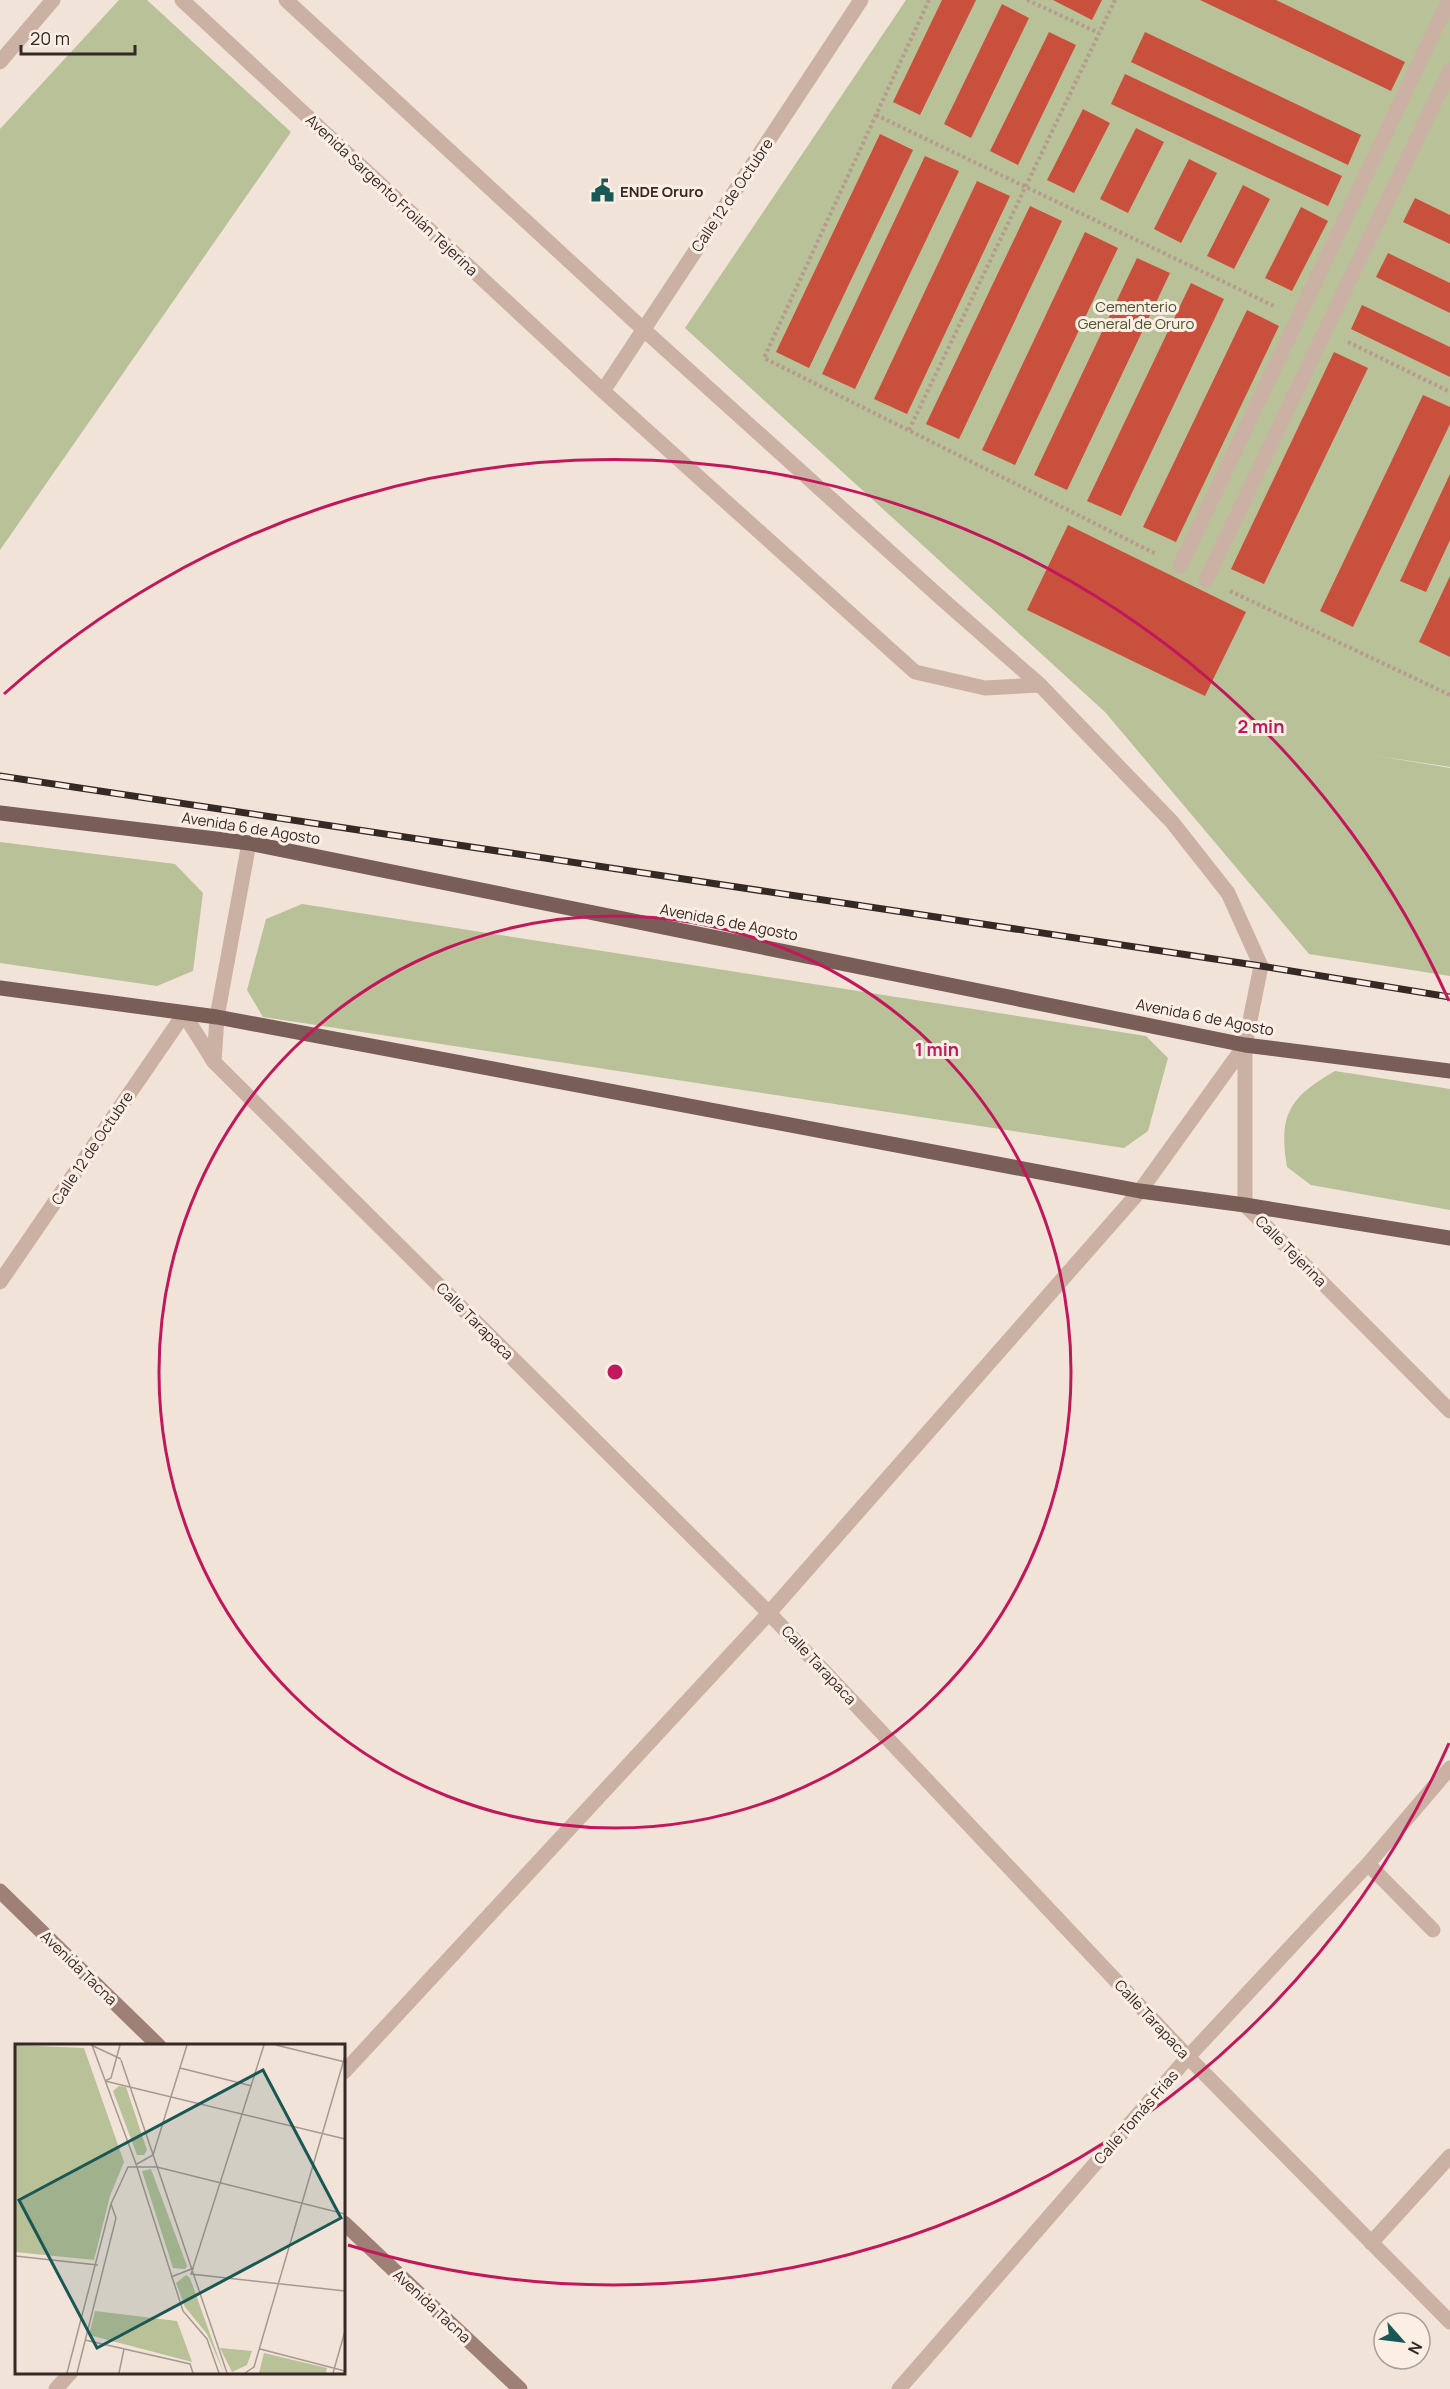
<svg xmlns="http://www.w3.org/2000/svg" width="1450" height="2389" font-family="Manrope,sans-serif">
	<style>
		.green { fill: #b8c198 }
		.building { fill: #ca503e }
		.lines { fill: none; stroke-linecap: round; stroke-linejoin: round }
		.path { stroke: #b69b8e; stroke-width: 4; stroke-dasharray: 3 3; stroke-linecap: butt }
		.service { stroke: #cab1a4; stroke-width: 15 }
		.minor { stroke: #cab1a4; stroke-width: 15 }
		.secondary { stroke: #9e8076; stroke-width: 15 }
		.primary { stroke: #785e56; stroke-width: 15 }
		.rail-casing { stroke: #352926; stroke-width: 7 }
		.rail { stroke: #faeee5; stroke-width: 4.5; stroke-dasharray: 14; stroke-linecap: butt }
		.ring { fill: none; stroke: #c2185b; stroke-width: 3 }
		.labels { text-anchor: middle; dominant-baseline: central; stroke-width: 6; stroke-linejoin: round; paint-order: stroke }
		.poi-label { font-size: 15px; font-weight: bold; fill: #352926; stroke: #faeee5; text-anchor: start }
		.street-label { font-size: 15px; fill: #352926; stroke: #faeee5 }
		.park-label { font-size: 15px; fill: #495429; stroke: #faeee5 }
		.inset-road { fill: none; stroke: #a69991; stroke-width: 1.5 }
		.view { fill: #1a5855; fill-opacity: 0.15; stroke: #1a5855; stroke-width: 3 }
		.inset-edge { fill: none; stroke: #352926; stroke-width: 3 }
		.centre { fill: #c2185b; stroke: #faeee5; stroke-width: 3 }
		.ring-label { font-size: 18px; text-anchor: middle; font-weight: bold; fill: #c2185b; stroke: #faeee5; stroke-width: 6; stroke-linejoin: round; paint-order: stroke }
	</style>
	<rect width="100%" height="100%" fill="#f2e3d8"/>
	<path class="green" d="M119 0H147L291 132 0 550V129Z
		M906 0H1450V767L1372 755 1450 768V976L1309 954 1105 712 685 328Z
		M0 842 175 864 203 893 193 971 157 986 0 963Z
		M302 904 1146 1036 1168 1058 1148 1131 1124 1148 263 1017 247 990 266 919Z
		M1335 1071 1450 1089V1210L1311 1185 1287 1167C1278 1114 1290 1097 1335 1071Z"/>
	<path class="building" d="M942 0H976L920 115 893 102Z
		M1053 0H1102L1092 20Z
		M1200 0H1276L1405 62 1391 91Z
		M1002 4 1029 18 971 138 944 124Z
		M1049 32 1076 45 1018 165 990 151Z
		M1145 32 1361 135 1348 165 1131 62Z
		M1125 74 1342 176 1328 206 1111 104Z
		M1083 109 1110 123 1074 193 1047 180Z
		M1136 128 1164 142 1128 213 1100 199Z
		M880 134 913 150 809 368 776 352Z
		M925 156 959 171 855 389 822 374Z
		M1189 159 1217 173 1181 243 1154 229Z
		M977 181 1010 196 907 414 874 399Z
		M1243 185 1270 199 1234 269 1207 256Z
		M1415 198 1450 215V244L1403 222Z
		M1030 206 1062 221 959 439 926 424Z
		M1301 207 1328 221 1292 291 1265 278Z
		M1085 232 1118 248 1015 465 982 450Z
		M1388 253 1450 283V313L1376 277Z
		M1137 258 1170 273 1067 490 1034 475Z
		M1191 283 1224 299 1121 516 1087 501Z
		M1362 305 1450 347V377L1351 329Z
		M1247 310 1279 326 1176 542 1143 527Z
		M1334 352 1368 368 1264 584 1231 569Z
		M1423 395 1450 407V424L1353 627 1320 611Z
		M1450 474V540L1426 592 1400 581Z
		M1068 525 1246 612 1205 696 1027 610Z
		M1450 576V657L1419 642Z"/>
	<g class="lines">
		<path class="path" d="M929 0 764 358 1156 554
			M1027 0 1099 33
			M876 115 1274 306
			M1348 342 1450 392
			M909 430 1115 0
			M1230 591 1450 695"/>
		<path class="service" d="M1180 566 1449 0
			M1206 580 1450 70"/>
		<path class="minor" d="M182 0 603 391 915 672 985 688 1040 685
			M286 0 643 329 942 599 1040 685 1172 822 1228 893 1261 966 1245 1045 1140 1191 769 1613 344 2072
			M0 62 53 0
			M603 391 861 0
			M1245 1045V1205L1450 1411
			M214 1062 217 1017 249 843
			M0 1282 184 1014 214 1062 769 1613 1188 2057 1450 2322
			M1368 1864 1433 1930
			M1371 2243 1450 2156
			M56 2389 71 2372
			M899 2389 1188 2057 1368 1864 1450 1768"/>
		<path class="secondary" d="M0 1891 159 2046
			M344 2223 520 2389"/>
		<path class="primary" d="M0 813 249 843 1245 1045 1450 1071
			M0 988 217 1017 1140 1191 1245 1205 1450 1238"/>
		<defs>
			<path id="rail" d="M0 776 1261 966 1450 997"/>
		</defs>
		<use href="#rail" class="rail-casing"/>
		<use href="#rail" class="rail"/>
	</g>
	<g class="ring">
		<circle cx="615" cy="1372" r="456"/>
		<path d="M1449 1743A913 913 0 0 1 348 2245M4 694A913 913 0 0 1 1449 1001"/>
	</g>
	<defs>
		<symbol id="civic-bare" viewBox="-9 -9 18 18"><path d="M-.6-6.5H3V-4.5H.6V-3L4-1V1h2V6H-6V1h2V-1L-.6-3ZM-1.2 2.5V6h2.4V2.5Z" fill="#1a5855" stroke="#faeee5" stroke-width="2.5" paint-order="stroke"/></symbol>
	</defs>
	<g fill-rule="evenodd">
		<use href="#civic-bare" x="586" y="174" width="33" height="33"/>
	</g>
	<g class="labels">
		<g class="poi-label">
			<text x="620" y="191">ENDE Oruro</text>
		</g>
		<g class="street-label">
			<text transform="translate(392 195) rotate(43)">Avenida Sargento Froilán Tejerina</text>
			<text transform="translate(732 195) rotate(-56)">Calle 12 de Octubre</text>
			<text transform="translate(251 828) rotate(9)">Avenida 6 de Agosto</text>
			<text transform="translate(729 922) rotate(11)">Avenida 6 de Agosto</text>
			<text transform="translate(1205 1017) rotate(11)">Avenida 6 de Agosto</text>
			<text transform="translate(92 1148) rotate(-56)">Calle 12 de Octubre</text>
			<text transform="translate(1291 1251) rotate(45)">Calle Tejerina</text>
			<text transform="translate(475 1321) rotate(45)">Calle Tarapaca</text>
			<text transform="translate(819 1665) rotate(47)">Calle Tarapaca</text>
			<text transform="translate(79 1968) rotate(44)">Avenida Tacna</text>
			<text transform="translate(1152 2019) rotate(47)">Calle Tarapaca</text>
			<text transform="translate(1136 2117) rotate(-49)">Calle Tomás Frías</text>
			<text transform="translate(432 2306) rotate(43)">Avenida Tacna</text>
		</g>
		<g class="park-label">
			<text x="1136" y="306">Cementerio<tspan x="1136" dy="17">General de Oruro</tspan></text>
		</g>
	</g>
	<g transform="translate(15 2044)">
		<rect width="330" height="330" fill="#f2e3d8"/>
		<path d="M0 1 69 4 109 118 95 152 79 216 0 208ZM104 42 111 43 132 106 129 111H122L98 47ZM136 125 172 222 170 225 158 224 127 127ZM171 231 175 234 209 329 192 290 170 263 161 239ZM80 267 162 277 177 318 74 291ZM205 304 237 307 232 321 217 328ZM249 309 312 324 311 329H244Z" fill="#b8c198"/>
		<path class="inset-road" d="M76 1 106 15M77 1 121 120 168 267 192 295 204 329M249 1 176 230 330 247M261 1 330 18M106 16 212 329M165 24 237 42M90 37 330 95M90 37 96 34 105 1M122 120 138 111 172 1M0 212 83 221M156 233 179 224M70 296 175 320 178 329M245 305 330 327M52 329 96 160 113 123H142L330 170M62 329 101 174 96 160M104 329 109 305M230 329 239 323 330 12M318 329 330 287"/>
		<path class="view" d="M248 26 326 174 82 304 4 156Z"/>
		<rect width="330" height="330" class="inset-edge"/>
	</g>
	<circle cx="615" cy="1372" r="9" class="centre"/>
	<g class="ring-label">
		<text x="1261" y="733">2 min</text>
		<text x="937" y="1056">1 min</text>
	</g>
	<g transform="translate(1402 2341) rotate(118)"><circle r="28" fill="#faeee5" stroke="#ab9f99" stroke-width="1.5"/>
	<path d="M0-4.5L10 22L0 15L-10 22Z" fill="#1a5855"/>
	<text y="-9" font-size="16" font-weight="bold" text-anchor="middle" fill="#352926">N</text>
	</g>
	<path d="M21 45v9h114v-9" fill="none" stroke="#352926" stroke-width="3"/>
	<text x="30" y="45" font-size="18" fill="#352926" stroke="#faeee5" stroke-width="4.5" paint-order="stroke">20 m</text>
</svg>
